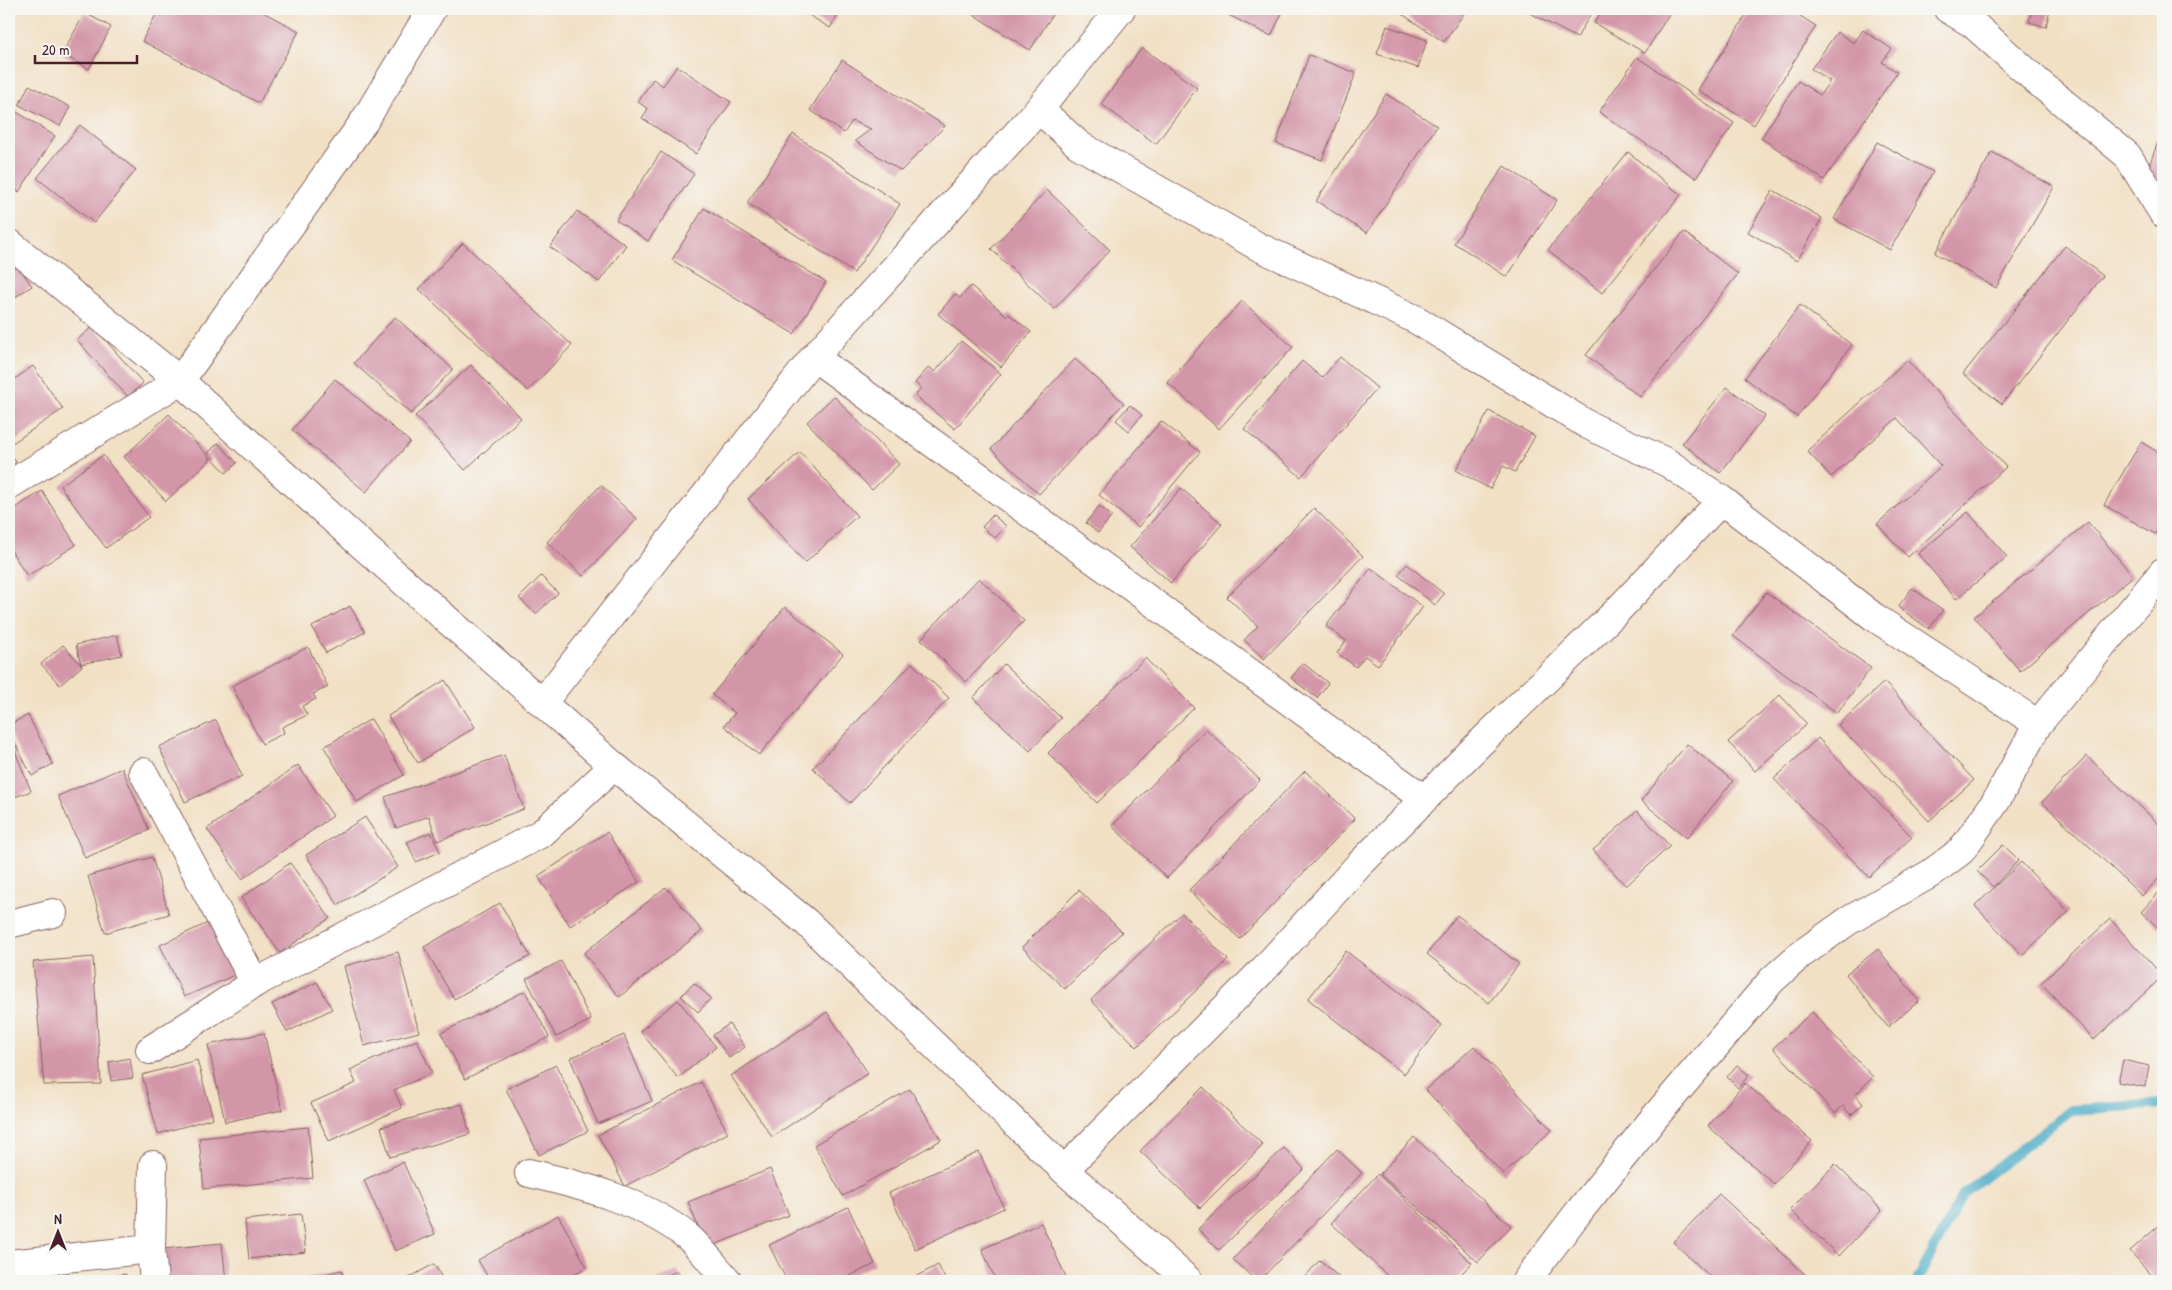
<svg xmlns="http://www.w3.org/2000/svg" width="2172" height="1290" font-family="'Patrick Hand',sans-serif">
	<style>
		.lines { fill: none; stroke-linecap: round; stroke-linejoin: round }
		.stream { stroke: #45a9c4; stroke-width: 10 }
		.building { fill: #d396a9 }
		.minor-casing { stroke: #856361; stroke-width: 30 }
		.minor { stroke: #fff; stroke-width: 28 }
	</style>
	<rect width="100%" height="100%" fill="#f6f6f2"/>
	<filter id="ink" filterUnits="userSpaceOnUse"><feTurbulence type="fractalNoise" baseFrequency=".02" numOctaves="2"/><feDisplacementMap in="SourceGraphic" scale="10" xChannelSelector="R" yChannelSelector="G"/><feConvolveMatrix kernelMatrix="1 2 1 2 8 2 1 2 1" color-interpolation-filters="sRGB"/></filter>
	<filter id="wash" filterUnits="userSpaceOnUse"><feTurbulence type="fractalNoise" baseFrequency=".0096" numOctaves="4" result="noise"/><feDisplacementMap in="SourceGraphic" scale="20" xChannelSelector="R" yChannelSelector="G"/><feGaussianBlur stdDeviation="1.12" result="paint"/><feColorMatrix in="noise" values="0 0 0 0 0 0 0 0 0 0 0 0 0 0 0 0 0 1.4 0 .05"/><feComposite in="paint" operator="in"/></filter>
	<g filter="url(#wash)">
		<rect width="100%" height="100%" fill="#f2e0c5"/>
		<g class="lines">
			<path class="stream" d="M1917 1281 1963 1194 2071 1110 2163 1104"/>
		</g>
		<g id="blocks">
			<path class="building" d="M159 9H257L299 31 259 103 142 41Z
				M799 9H841L830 28Z
				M964 9H1056L1030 50Z
				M1216 9H1284L1271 36Z
				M1401 9H1467L1444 42 1399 12Z
				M1522 9H1593L1577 38Z
				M1603 9H1672L1645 53 1594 23Z
				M1750 9H1789L1816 26 1754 125 1698 90Z
				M2032 9H2050L2046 27 2029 22Z
				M85 13 111 27 89 69 62 54Z
				M1387 26 1427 40 1418 68 1377 54Z
				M1863 30 1892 49 1882 62 1897 72 1824 180 1761 138 1798 81 1820 95 1830 81 1811 69 1837 32 1854 43Z
				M1142 48 1197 88 1156 144 1101 104Z
				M1309 55 1356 73 1322 160 1276 143Z
				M1637 57 1734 123 1696 178 1599 112Z
				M842 60 945 126 901 171 855 141 871 129 852 121 844 133 810 110Z
				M677 66 731 102 696 154 642 118 648 109 638 102 653 79 663 86Z
				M29 85 70 107 60 126 19 105Z
				M1386 94 1437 126 1367 233 1316 201Z
				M9 107 55 136 19 192 9 186Z
				M80 125 136 170 94 223 37 178Z
				M793 134 900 204 854 273 747 203Z
				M1877 142 1933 172 1890 250 1834 219Z
				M2158 142 2163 144V182L2145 176Z
				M661 152 694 174 648 241 616 220Z
				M1628 152 1681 195 1602 293 1548 250Z
				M1992 152 2054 187 1996 288 1935 253Z
				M1504 166 1557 200 1507 277 1454 243Z
				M1047 190 1110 250 1054 309 991 249Z
				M1773 190 1822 218 1797 261 1748 232Z
				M704 208 826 282 794 334 672 260Z
				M577 211 626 245 599 282 550 247Z
				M1684 232 1738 274 1640 397 1586 355Z
				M463 243 572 345 528 391 419 289Z
				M2065 246 2103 276 2002 404 1963 374Z
				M18 266 32 286 9 301V272Z
				M971 286 1007 316 1009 314 1031 332 1001 367 938 314 955 294 960 298Z
				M1242 301 1293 347 1219 429 1167 382Z
				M1800 305 1852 345 1797 417 1745 378Z
				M395 317 453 369 411 414 354 363Z
				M93 326 143 383 128 397 77 340Z
				M961 341 1001 374 955 429 915 396 921 388 915 383 929 367 935 372Z
				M1340 357 1377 388 1301 477 1244 429 1302 361 1322 378Z
				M1075 359 1124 403 1039 494 991 449Z
				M1907 360 2006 467 1908 557 1877 524 1941 466 1897 418 1831 477 1807 451Z
				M471 365 521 418 465 470 415 416Z
				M33 366 63 409 11 444 9 442V383Z
				M335 379 410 442 366 492 292 430Z
				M1727 387 1765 416 1720 473 1682 443Z
				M834 396 899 464 872 490 807 422Z
				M1130 405 1142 415 1129 431 1116 420Z
				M1489 411 1535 436 1515 472 1503 466 1490 489 1456 470Z
				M169 414 211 459 166 501 124 457Z
				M1161 421 1200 452 1138 527 1099 495Z
				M2141 442 2163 455V520L2155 534 2104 505Z
				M218 443 237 463 226 473 208 453Z
				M9 451 16 462 9 467Z
				M800 452 857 516 805 563 748 499Z
				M103 455 149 517 106 548 60 486Z
				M601 485 637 519 583 576 547 542Z
				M1181 488 1222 524 1171 583 1130 547Z
				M42 491 76 545 27 576 9 547V512Z
				M1099 506 1112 516 1098 533 1086 523Z
				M1314 508 1363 556 1264 659 1244 640 1258 626 1227 597Z
				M1968 512 2007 557 1956 599 1918 554Z
				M993 515 1006 526 995 538 982 527Z
				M2088 522 2133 576 2020 671 1974 617Z
				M1407 564 1444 594 1435 605 1398 575Z
				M1371 568 1423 607 1378 665 1365 656 1356 667 1337 653 1346 641 1326 626Z
				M541 576 558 593 536 614 519 598Z
				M979 578 1024 621 966 682 921 639Z
				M1912 588 1943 610 1929 629 1898 607Z
				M1766 592 1871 668 1837 713 1733 636Z
				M350 606 365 632 326 653 312 627Z
				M785 607 843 654 759 755 724 726 735 713 712 695Z
				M117 635 122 655 81 664 76 645Z
				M63 645 82 666 60 685 41 664Z
				M308 647 328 687 313 694 316 699 302 706 307 715 282 727 284 733 262 744 232 686Z
				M1145 658 1194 708 1097 803 1048 753Z
				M912 663 949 698 850 803 813 768Z
				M1303 663 1328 683 1317 698 1291 678Z
				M1004 664 1061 718 1030 751 973 698Z
				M445 680 475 727 418 763 388 716Z
				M1884 682 1923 723 1921 724 1974 780 1929 821 1838 725Z
				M1780 695 1807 724 1755 771 1728 742Z
				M28 715 53 764 32 776 9 732V725Z
				M371 719 404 775 357 802 324 747Z
				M216 720 242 776 185 802 159 747Z
				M1206 729 1260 780 1167 878 1112 826Z
				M9 736 31 791 9 799Z
				M1818 738 1912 837 1869 877 1774 779Z
				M1687 744 1733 781 1687 838 1641 801Z
				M504 755 524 809 437 841 429 816 396 828 385 797Z
				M2087 756 2163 828V874L2142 896 2042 802Z
				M298 765 333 816 242 879 207 829Z
				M122 768 149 830 85 858 58 796Z
				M1305 771 1355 819 1240 939 1189 890Z
				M1637 811 1670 846 1626 886 1593 850Z
				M365 817 398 867 338 905 306 855Z
				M431 832 440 852 416 862 407 842Z
				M607 832 639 882 570 926 538 876Z
				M2003 845 2019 860 1993 887 1977 871Z
				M152 857 169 914 105 933 88 876Z
				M2021 862 2069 912 2022 955 1975 906Z
				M290 863 330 918 280 953 241 898Z
				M666 887 702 931 619 997 584 953Z
				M2163 888V932L2141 912Z
				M1079 890 1122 932 1065 989 1022 947Z
				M500 903 530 956 454 999 424 947Z
				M1182 913 1228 960 1137 1047 1091 1000Z
				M1457 915 1519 964 1489 1003 1427 954Z
				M2110 919 2163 976 2094 1040 2041 983Z
				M212 921 237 974 184 997 160 945Z
				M1878 949 1919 1001 1888 1027 1846 974Z
				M1346 951 1442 1025 1404 1074 1308 999Z
				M398 952 419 1032 364 1046 344 966Z
				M93 957 101 1084 44 1085 33 962Z
				M561 961 591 1020 556 1037 526 979Z
				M317 982 332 1009 287 1032 272 1004Z
				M694 983 711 998 698 1012 681 996Z
				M525 991 549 1037 465 1079 441 1033Z
				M678 1000 716 1047 678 1078 640 1031Z
				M827 1012 868 1073 772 1137 731 1076Z
				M1812 1012 1873 1077 1855 1095 1863 1104 1851 1115 1843 1106 1835 1113 1773 1048Z
				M729 1024 745 1047 729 1058 713 1035Z
				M264 1033 282 1110 225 1122 208 1045Z
				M624 1035 652 1101 598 1124 570 1058Z
				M417 1040 432 1073 394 1090 402 1108 329 1141 311 1103 356 1083 350 1070Z
				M1474 1046 1552 1130 1503 1174 1426 1090Z
				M130 1058 133 1078 111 1081 109 1062Z
				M197 1060 213 1118 158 1134 142 1075Z
				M2123 1060 2149 1066 2145 1087 2118 1082Z
				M556 1065 588 1131 539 1155 506 1089Z
				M1737 1065 1749 1075 1738 1088 1727 1077Z
				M701 1082 728 1133 625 1186 598 1135Z
				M1745 1083 1812 1141 1774 1184 1708 1126Z
				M1203 1087 1263 1145 1200 1208 1140 1151Z
				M910 1089 941 1140 843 1196 814 1145Z
				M462 1104 470 1134 390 1157 381 1127Z
				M308 1127 313 1178 204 1189 199 1138Z
				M1414 1137 1511 1226 1478 1262 1380 1174Z
				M1284 1148 1304 1169 1219 1250 1198 1229Z
				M1337 1149 1362 1173 1259 1281H1256L1233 1259Z
				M979 1152 1004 1208 915 1249 889 1193Z
				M403 1162 435 1234 395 1251 364 1180Z
				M1835 1164 1882 1210 1839 1256 1790 1210Z
				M770 1169 789 1215 707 1248 688 1202Z
				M1378 1174 1472 1263 1454 1281H1393L1331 1223Z
				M1719 1194 1810 1279 1808 1281H1715L1673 1242Z
				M848 1207 875 1264 839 1281H787L769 1245Z
				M301 1214 306 1252 249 1259 245 1220Z
				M558 1215 587 1267 561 1281H490L478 1260Z
				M2163 1222V1281H2157L2130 1251Z
				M1041 1223 1067 1279 1062 1281H996L982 1249Z
				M222 1243 226 1281H166L163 1249Z
				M1320 1260 1343 1281H1301Z
				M434 1264 444 1281H403Z
				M938 1265 946 1281H907Z
				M342 1270 345 1281H297V1280Z
				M678 1271 682 1281H652Z
				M126 1274 127 1281H96V1278Z"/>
		</g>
	</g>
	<g filter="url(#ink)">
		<use href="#blocks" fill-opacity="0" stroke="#856361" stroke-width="1"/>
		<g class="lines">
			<defs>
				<path id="minor" d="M1948 9 1973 24 2038 82 2127 155 2163 213
					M1039 109 1079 145 1259 247 1415 319 1588 425 1668 463 1722 500 1874 617 2038 724
					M9 243 180 381 362 545 614 766 806 922 1064 1170 1189 1281
					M814 357 1424 799
					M9 485 180 381 365 120 432 9
					M543 702 814 357 1039 109 1121 9
					M143 772 255 983
					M9 924 53 913
					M150 1050 255 983 542 833 614 766
					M153 1165 151 1249 154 1281
					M1064 1170 1265 968 1358 866 1476 747 1617 611 1722 500
					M529 1173C584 1186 642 1201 687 1236 702 1249 715 1267 728 1281
					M9 1264 151 1249
					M1526 1281 1577 1214 1654 1118 1772 980 1800 955 1848 921 1930 874 1961 851 1996 801 2038 724 2163 572"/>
			</defs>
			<use href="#minor" class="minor-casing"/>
			<use href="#minor" class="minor"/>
		</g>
	</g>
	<rect width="2172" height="1290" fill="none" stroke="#f6f6f2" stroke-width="30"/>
	<g transform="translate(58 1232)" stroke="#f6f6f2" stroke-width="4" paint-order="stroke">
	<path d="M0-4L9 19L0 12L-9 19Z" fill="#4a1f2b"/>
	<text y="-8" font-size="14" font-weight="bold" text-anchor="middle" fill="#4a1f2b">N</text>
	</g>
	<path d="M35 55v8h102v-8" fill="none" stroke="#4a1f2b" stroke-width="2.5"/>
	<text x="42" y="55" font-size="15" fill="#4a1f2b" stroke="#f6f6f2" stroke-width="4" paint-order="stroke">20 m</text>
</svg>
